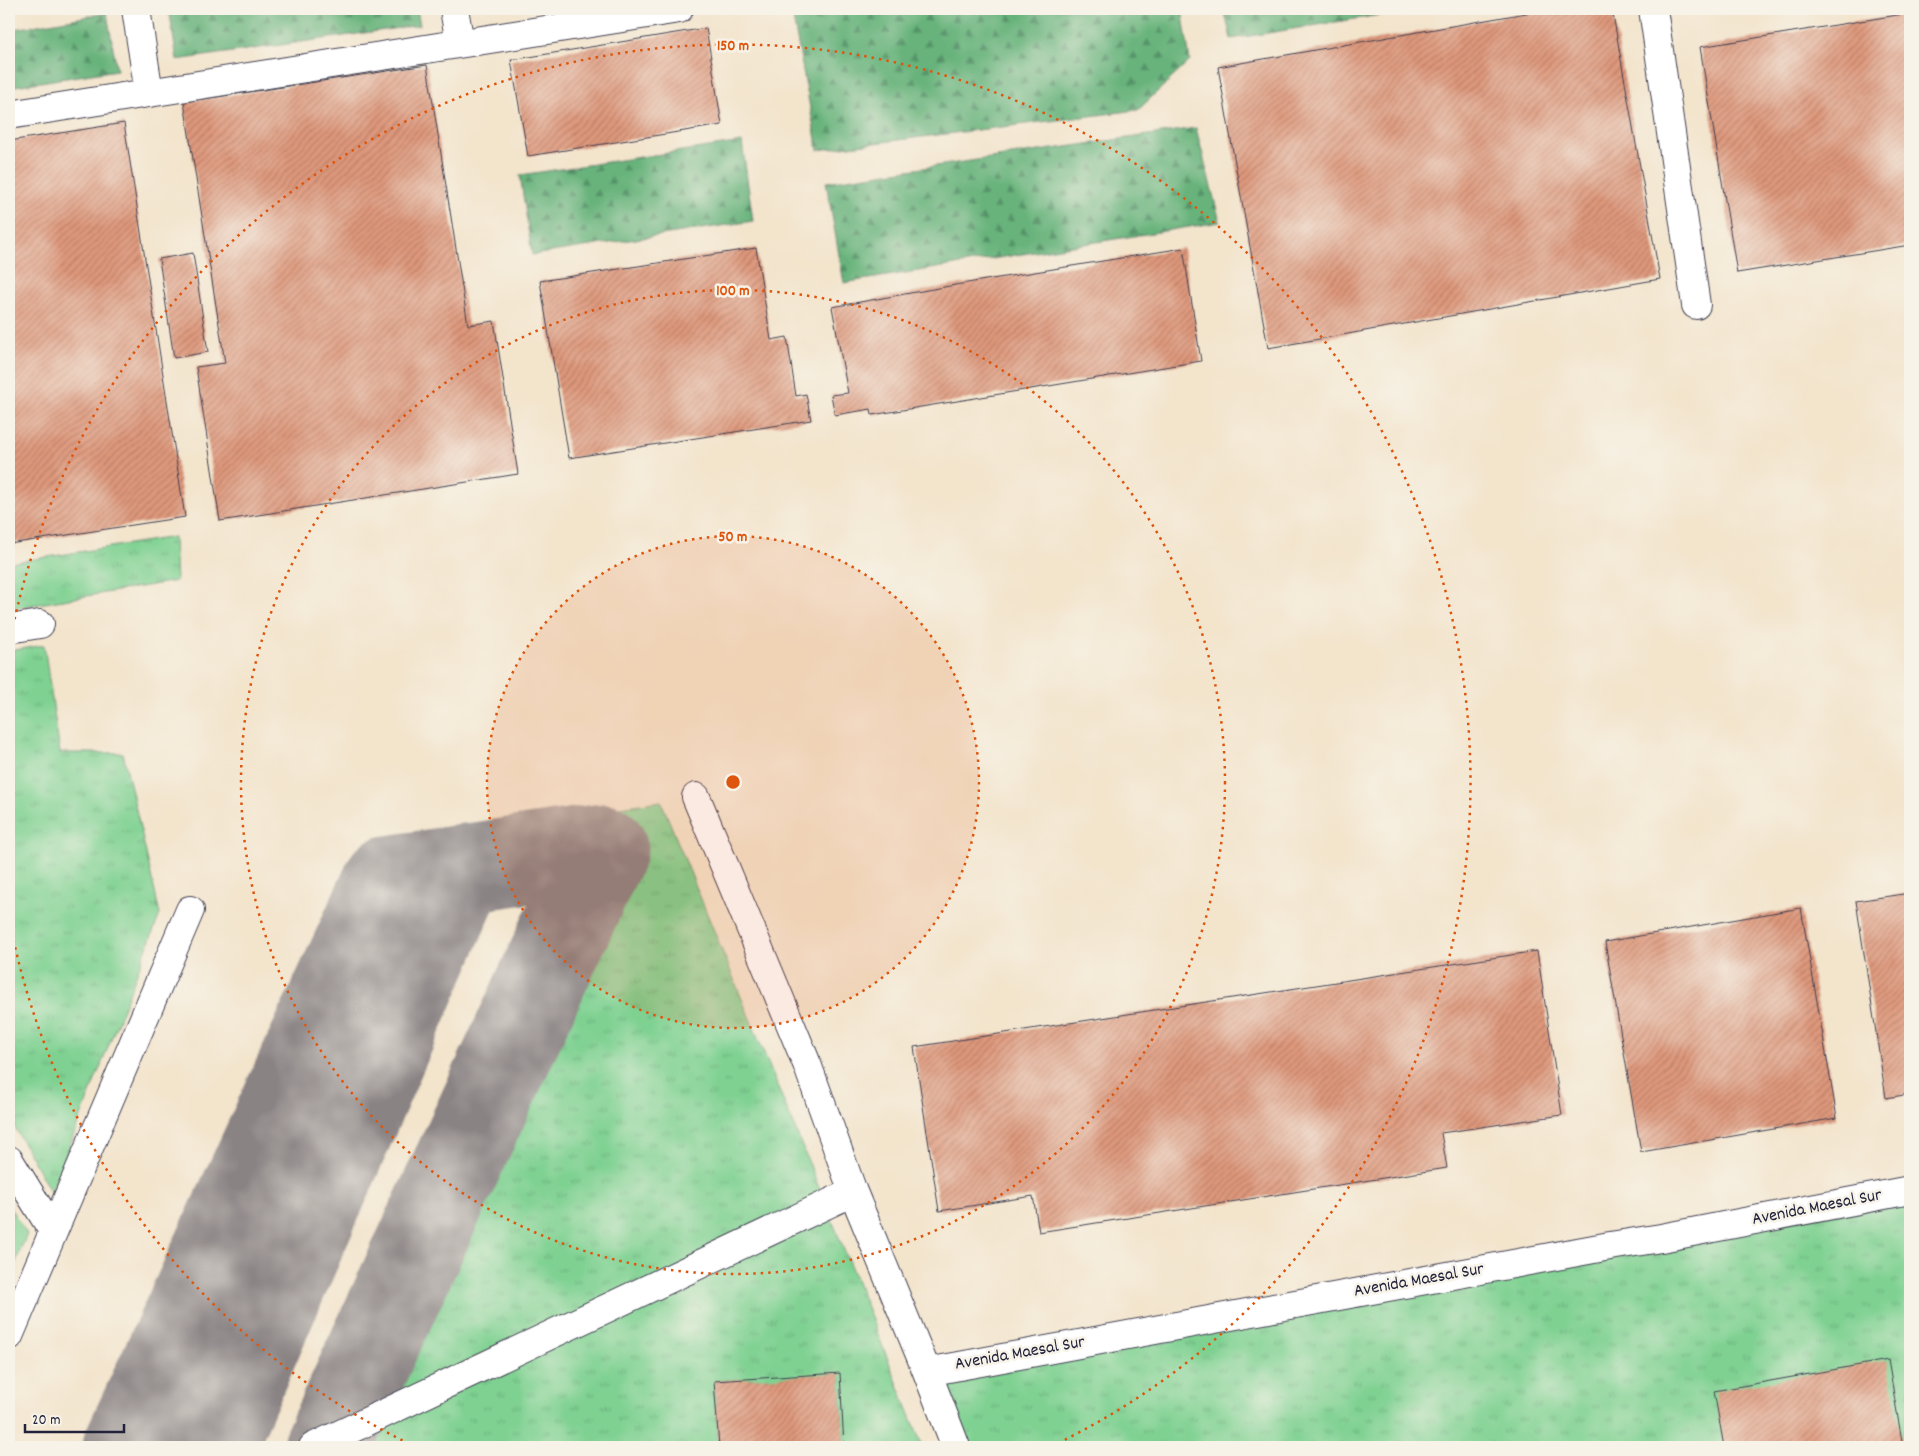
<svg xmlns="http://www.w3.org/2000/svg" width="1919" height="1456" font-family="Dekko,sans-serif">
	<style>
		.grass { fill: url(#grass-tufts); stroke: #507a66 }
		.forest { fill: url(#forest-firs); stroke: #446a5c }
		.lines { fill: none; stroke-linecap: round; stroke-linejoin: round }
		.taxiway { stroke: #8a8384; stroke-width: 89 }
		.building { fill: url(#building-hatch) }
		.minor-casing { stroke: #413f51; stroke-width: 30 }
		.minor { stroke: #fff; stroke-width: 28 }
		.ring { fill: none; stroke: #de560e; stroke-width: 2.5; stroke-dasharray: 2.5 5 }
		.labels { text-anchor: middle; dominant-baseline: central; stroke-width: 5; stroke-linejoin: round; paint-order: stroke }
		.street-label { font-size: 18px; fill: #22223b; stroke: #f7f3e8 }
		.centre { fill: #de560e; stroke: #f7f3e8; stroke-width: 2.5 }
		.ring-label { font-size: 15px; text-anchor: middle; font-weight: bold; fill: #de560e; stroke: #f7f3e8; stroke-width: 5; stroke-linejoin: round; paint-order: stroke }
	</style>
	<defs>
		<pattern id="grass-tufts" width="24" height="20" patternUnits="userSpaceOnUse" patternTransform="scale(1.25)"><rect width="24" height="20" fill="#7fd192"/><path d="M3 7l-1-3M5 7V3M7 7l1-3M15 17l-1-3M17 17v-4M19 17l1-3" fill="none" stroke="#6db37f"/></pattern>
		<pattern id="forest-firs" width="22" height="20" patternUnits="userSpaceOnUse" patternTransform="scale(1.25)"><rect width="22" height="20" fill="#67b37c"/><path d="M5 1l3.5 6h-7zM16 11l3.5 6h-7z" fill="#549167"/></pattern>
		<pattern id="building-hatch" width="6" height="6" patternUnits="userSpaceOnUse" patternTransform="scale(1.25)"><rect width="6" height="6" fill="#df987b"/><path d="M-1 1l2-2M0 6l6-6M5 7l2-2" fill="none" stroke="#b47c66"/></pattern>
	</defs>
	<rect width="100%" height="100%" fill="#f7f3e8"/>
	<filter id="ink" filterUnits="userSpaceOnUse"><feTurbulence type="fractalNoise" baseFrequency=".02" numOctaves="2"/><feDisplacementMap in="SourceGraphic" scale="10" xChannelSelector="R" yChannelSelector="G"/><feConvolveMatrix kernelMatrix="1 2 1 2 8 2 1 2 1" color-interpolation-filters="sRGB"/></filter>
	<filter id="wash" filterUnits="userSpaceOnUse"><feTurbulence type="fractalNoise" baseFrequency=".0096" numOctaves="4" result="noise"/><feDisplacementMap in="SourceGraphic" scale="20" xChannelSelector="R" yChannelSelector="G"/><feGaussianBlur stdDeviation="1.12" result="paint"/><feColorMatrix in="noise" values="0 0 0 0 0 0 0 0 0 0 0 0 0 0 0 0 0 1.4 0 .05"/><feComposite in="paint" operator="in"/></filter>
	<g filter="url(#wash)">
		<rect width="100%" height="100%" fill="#f3e4cc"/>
		<path class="grass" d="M174 537 176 581 9 609V563Z
			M44 645 60 753H123L160 914 51 1193 9 1117V651Z
			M661 801 822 1195 923 1447H844L840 1374 714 1381 719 1447H325L375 1334 603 848 612 808Z
			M1910 1195V1447H961L927 1372Z
			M9 1206 27 1234 9 1279Z"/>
		<path class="forest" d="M169 9H417L420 25 177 60Z
			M845 9H1182L1190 61 1138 110 818 150 793 18Z
			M1224 9H1417L1231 39Z
			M107 13 117 70 9 87V30Z
			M1196 128 1220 222 844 283 826 182Z
			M742 142 753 221 532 255 520 175Z"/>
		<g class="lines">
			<path class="taxiway" d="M127 1447 388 880 603 848 327 1447
				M211 1447 463 868"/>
		</g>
		<g id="blocks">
			<path class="building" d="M1549 9H1612L1660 279 1268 348 1218 67Z
				M1910 13V245L1737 273 1700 47Z
				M706 28 722 125 528 156 511 60Z
				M427 65 468 325 494 321 518 474 220 521 196 367 225 363 184 102Z
				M124 123 185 517 9 544V141Z
				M756 248 771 340 787 337 796 396 806 394 811 420 569 458 540 281Z
				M1183 248 1201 361 872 415 871 409 835 415 831 395 848 393 832 307 961 284Z
				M193 253 208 352 174 358 159 259Z
				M1910 893V1094L1886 1098 1856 901Z
				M1801 908 1837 1118 1641 1152 1605 942Z
				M1537 951 1562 1115 1441 1133 1447 1168 1039 1232 1033 1196 939 1211 914 1047Z
				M1888 1360 1903 1447H1724L1714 1391Z
				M840 1373 844 1447H719L714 1381Z"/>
		</g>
	</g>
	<g filter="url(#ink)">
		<use href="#blocks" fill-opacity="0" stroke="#413f51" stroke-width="1"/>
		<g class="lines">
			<defs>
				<path id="minor" d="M136 9 149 93
					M454 9 460 43
					M1653 9 1696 305
					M9 115 679 9
					M9 629 40 624
					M696 797 807 1064 853 1192 927 1372 956 1447
					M9 1160 53 1231
					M9 1336 190 910
					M927 1372 1610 1246 1661 1238 1910 1190
					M313 1447 853 1192"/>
			</defs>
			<use href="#minor" class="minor-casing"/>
			<use href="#minor" class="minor"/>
		</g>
	</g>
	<circle cx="733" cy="782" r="246" fill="#de560e" fill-opacity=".12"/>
	<g class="ring">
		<circle cx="733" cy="782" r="246"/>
		<circle cx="733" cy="782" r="492"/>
		<path d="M416 1447A737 737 0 0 1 10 923M10 641A737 737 0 1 1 1050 1447"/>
	</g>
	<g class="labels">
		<g class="street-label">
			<text transform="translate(1817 1208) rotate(-11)">Avenida Maesal Sur</text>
			<text transform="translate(1419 1281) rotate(-10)">Avenida Maesal Sur</text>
			<text transform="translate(1020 1354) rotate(-10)">Avenida Maesal Sur</text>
		</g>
	</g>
	<circle cx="733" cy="782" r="8" class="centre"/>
	<g class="ring-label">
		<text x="733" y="50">150 m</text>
		<text x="733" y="295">100 m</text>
		<text x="733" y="541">50 m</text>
	</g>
	<rect width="1919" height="1456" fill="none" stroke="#f7f3e8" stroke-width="30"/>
	<path d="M25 1424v8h99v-8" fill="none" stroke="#22223b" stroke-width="2.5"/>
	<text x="32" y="1424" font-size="15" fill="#22223b" stroke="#f7f3e8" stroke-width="4" paint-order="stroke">20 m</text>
</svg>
